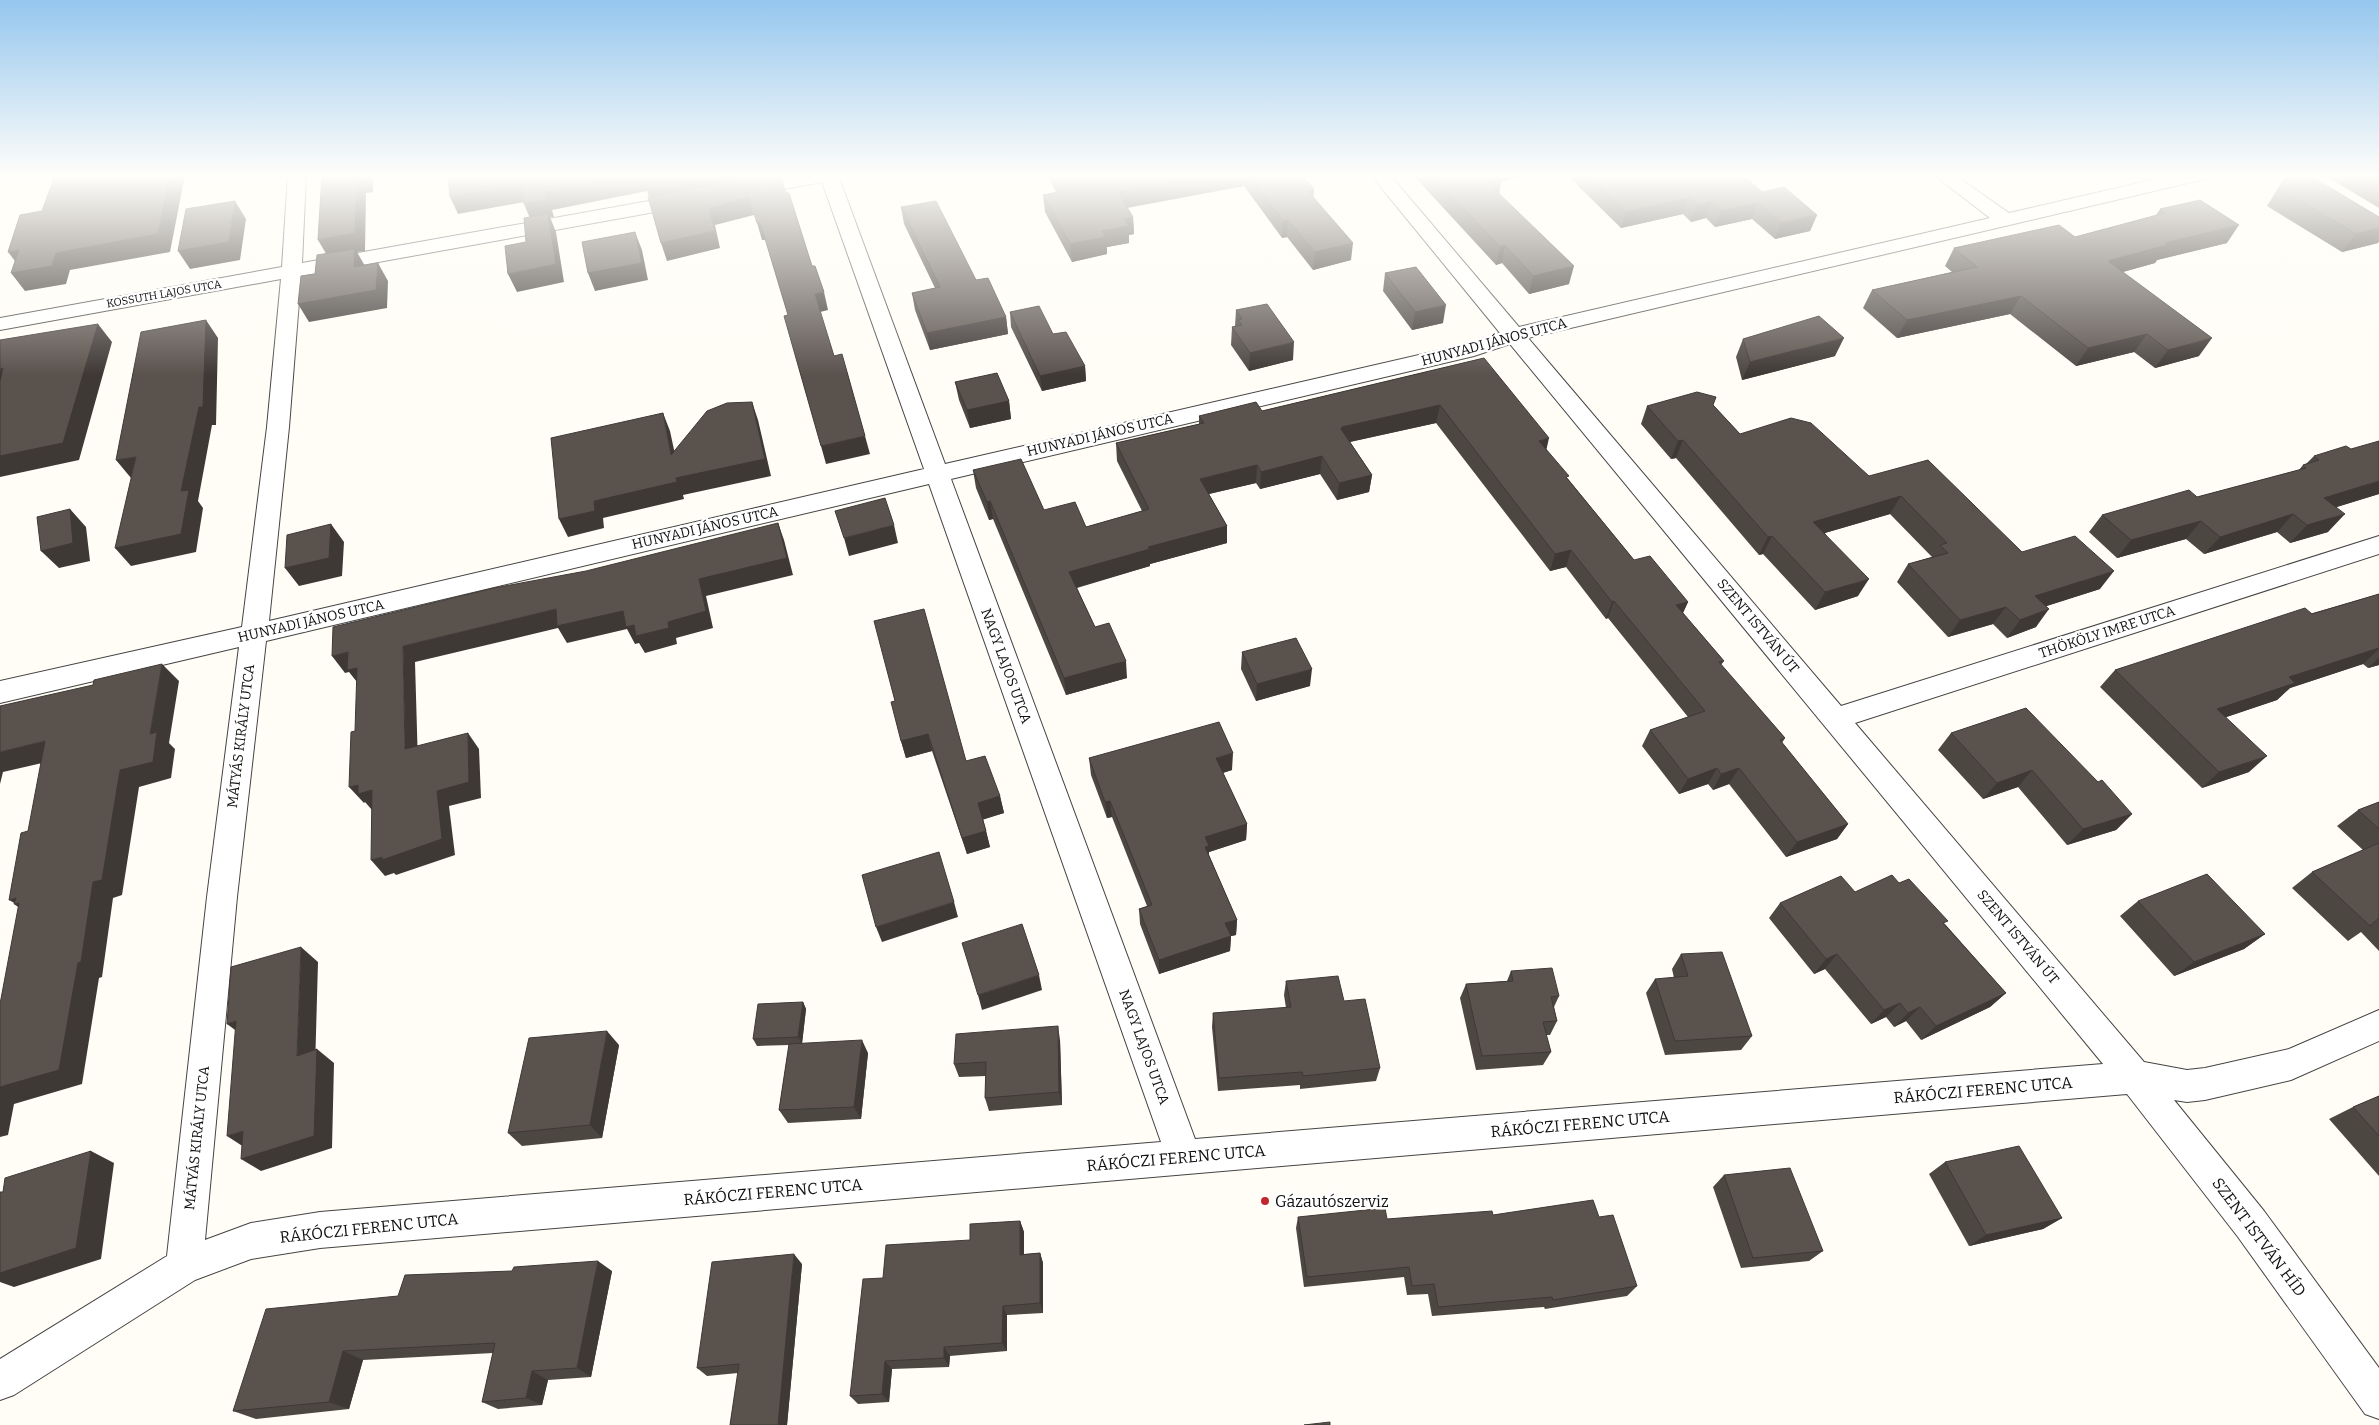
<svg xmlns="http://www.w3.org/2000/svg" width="2379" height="1425" font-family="Bitter,serif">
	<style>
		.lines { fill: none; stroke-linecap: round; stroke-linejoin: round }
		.minor-casing { stroke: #444; stroke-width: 2 }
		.minor { fill: #fff; fill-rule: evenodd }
		.wall { fill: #4d4742 }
		.shaded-wall { fill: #3f3936 }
		.building { fill: #5a524d; stroke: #3f3936 }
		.poi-dot { fill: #c4262e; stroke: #fff; stroke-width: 2 }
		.labels { text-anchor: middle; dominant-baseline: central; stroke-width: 5; stroke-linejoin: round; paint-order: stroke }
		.far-street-label { font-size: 11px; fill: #111; stroke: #fff }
		.street-label { font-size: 14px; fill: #111; stroke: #fff }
		.near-street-label { font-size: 16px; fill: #111; stroke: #fff }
		.near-poi-label { font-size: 16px; fill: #111; stroke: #fff; text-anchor: start }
	</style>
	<rect width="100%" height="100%" fill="#fffdf5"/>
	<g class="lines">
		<defs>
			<path id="minor" d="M288 175H306L302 263 688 194 695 196 698 200 695 204 688 206 301 276 289 427 269 621 924 469 822 182 747 196 740 194 738 190 740 186 747 184 797 175H838L945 464 1471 343 1500 333 1371 175H1390L1519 327 1990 218 1934 175H1955L2009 213 2173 175H2207L2205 179 1528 338 1841 706 2379 536V554L1855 723 2144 1062 2187 1070 2205 1068 2289 1049 2379 1010V1041L2291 1080 2205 1100 2187 1102 2174 1100 2264 1211 2379 1368V1419L2365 1414 2238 1237 2127 1094 320 1248 251 1259 195 1280 14 1395 0 1400V1359L167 1256 207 897 239 647 0 703V681L242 627 267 427 281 279 0 330V318L282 267ZM1510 344 2103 1064 1195 1139 951 479 1474 356ZM929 484 1161 1142 320 1212 251 1223 205 1240 237 897 266 641Z"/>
		</defs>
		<use href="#minor" class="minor-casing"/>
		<use href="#minor" class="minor"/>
	</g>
	<path class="wall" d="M1047 175H1302L1314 189 1313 197 1351 260 1313 270 1287 237 1282 238 1244 186 1127 208 1133 217 1134 234 1129 235V243L1107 247V254L1072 262 1045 212 1043 195 1056 192Z
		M1413 175H1529L1501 182 1499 193 1569 284 1529 294 1502 263 1496 265Z
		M1567 175H1743L1762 192 1817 215 1810 231 1775 239 1752 219 1715 227 1706 218 1691 222 1683 214 1621 228Z
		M2286 175H2309L2379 217V241L2378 243 2342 252 2267 206Z
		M2324 175H2379V208Z
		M901 207 976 280 1006 317 1008 334 930 350 915 310 912 293 935 288 904 224Z
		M2160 209 2227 243 2157 260 2155 263 2123 272 2199 356 2155 368 2134 352 2076 366 2010 314 1897 338 1863 308 1872 290 1952 272 1945 266 1954 248 2075 237 2156 215Z
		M1385 273 1443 323 1412 330 1383 291Z
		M1236 310 1293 360 1249 371 1231 345 1232 327 1235 326Z
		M1010 312 1053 334 1085 366 1086 381 1042 391 1011 327Z
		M1743 339 1835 356 1742 380 1736 357Z
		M1484 358 1546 449 1568 479 1634 560 1688 602 1683 613 1724 661 1721 665 1785 738 1782 743 1848 824 1837 839 1786 857 1729 784 1713 790 1708 784 1679 794 1642 746 1650 730 1688 717 1608 618 1606 619 1566 567 1550 571 1436 423 1350 442 1372 475 1369 492 1337 500 1320 474 1260 489 1256 483 1209 494 1227 526V543L1150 564V566L1077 588 1095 627 1127 678 1066 695 993 519 989 520 976 488 973 470 1044 510 1086 527 1142 511 1117 461 1116 443 1199 424V416L1262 411Z
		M955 382 1009 401 1011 419 970 428 959 400Z
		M1713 405 1740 434 1869 476 2022 552 2100 589 2046 606 2036 627 2007 638 1993 624 1948 637 1897 582 1908 564 1932 557 1890 514 1825 533 1858 596 1815 610 1763 554 1759 555 1676 458 1671 459 1641 424 1647 406Z
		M2314 456 2379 494 2336 507 2328 532 2290 543 2277 532 2204 554 2186 539 2117 558 2089 532 2102 515 2197 497 2299 470 2303 465 2306 464Z
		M2379 594V665L2368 668 2363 664 2290 688 2277 700 2226 717 2249 772 2202 788 2100 687 2115 670Z
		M1242 652 1310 686 1256 701 1241 669Z
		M895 701 966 761 1000 796 1004 813 983 819 990 847 967 854 932 751 906 758 901 741Z
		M1951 733 2098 782 2132 814 2116 830 2067 845 2018 787 1983 799 1938 750Z
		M1089 758 1232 770 1223 773 1247 824 1246 840 1209 852V855L1237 920 1236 935 1231 936 1230 951 1159 974 1140 924 1139 909 1147 906 1112 817 1107 818 1091 775Z
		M2379 802V951L2361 932 2348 941 2292 888 2312 872 2363 850 2337 826 2358 810Z
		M1899 883 1945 924 2006 993 1990 1007 1921 1040 1906 1021 1894 1027 1886 1017 1871 1024 1825 969 1814 974 1769 918 1780 903 1855 892Z
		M2138 901 2265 934 2244 949 2174 976 2120 916Z
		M1681 954 1752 1036 1741 1050 1665 1055 1646 993 1655 979 1674 978 1672 969Z
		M1511 971 1559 996 1554 1007 1557 1021 1550 1035H1546L1551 1052 1543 1065 1476 1070 1460 998 1466 984 1507 981Z
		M1286 981 1344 1001 1380 1068 1376 1081 1300 1089V1085L1218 1091 1212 1027 1213 1013 1286 1008 1284 995Z
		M803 1002 806 1009 802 1043 868 1053 861 1119 788 1123 779 1110 789 1045 757 1046 753 1039Z
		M1060 1040 1062 1105 989 1111 985 1098 986 1076 959 1077 954 1064Z
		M619 1045 602 1138 522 1146 508 1133Z
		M2379 1096V1176L2329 1119 2353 1107Z
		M1945 1162 2062 1218 2043 1229 1969 1246 1929 1174Z
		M1724 1175 1823 1251 1809 1261 1741 1268 1713 1187Z
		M1493 1215 1599 1217 1637 1286 1627 1296 1545 1309 1544 1307 1432 1316 1428 1294 1407 1295 1404 1277 1304 1287 1296 1228 1298 1217 1387 1219Z
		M1020 1221 1024 1232V1254L1040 1253 1043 1263V1313L1007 1315V1351L950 1356 949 1367 892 1369 889 1402 858 1404 850 1396 970 1240Z
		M802 1264 787 1425H730L738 1373 707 1376 697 1368Z
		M612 1271 591 1377 548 1380 542 1405 498 1409 482 1402 493 1353 363 1360 349 1409 256 1419 233 1411 398 1296Z"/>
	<path class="shaded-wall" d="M170 175H185L170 252 70 270 66 284 25 291 11 273 56 253Z
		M373 175V192L366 193 365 251 357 252 365 266 364 285 328 257 318 240 357 176Z
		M635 175H779L650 199 647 191 552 210 554 217H550L556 232 564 282 517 292 508 274 556 264 531 221 524 204 545 192Z
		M1213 175H1244V186L1119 209 1118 192Z
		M1491 175H1529L1501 182 1499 195 1486 181Z
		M522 184 530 201 458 214 450 197Z
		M1314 189 1312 206 1308 191Z
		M749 197 754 215 715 225 720 248 667 261 661 243 709 208Z
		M1689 198 1683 214 1621 228 1626 212Z
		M235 201 246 219 240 260 190 269 178 251Z
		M1711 202 1706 218 1691 222 1697 205Z
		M1758 203 1752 219 1715 227 1721 211Z
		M1817 215 1810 231 1775 239 1781 223Z
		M1133 217 1134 234 1129 235V243L1107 247V254L1072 262 1070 244 1102 231 1124 219Z
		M1288 220 1287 237 1282 238 1283 221Z
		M760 222 766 240H762L757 223Z
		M2239 225 2227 243 2157 260 2155 263 2097 279 2108 261 2165 243Z
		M2379 228V241L2378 243 2342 252 2356 234Z
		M635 232 642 250 648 280 595 291 588 273Z
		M1353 243 1351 260 1313 270 1315 252Z
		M1505 245 1502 263 1496 265 1500 247Z
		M19 250 22 270 8 252Z
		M378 263 388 281 387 308 309 322 298 304Z
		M1574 266 1569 284 1529 294 1533 276Z
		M824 292 828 310 820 312 815 294Z
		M2021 296 2010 314 1897 338 1907 320Z
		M1446 305 1443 323 1412 330 1415 312Z
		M1006 317 1008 334 930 350 927 333Z
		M206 320 218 338 216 425H212L198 501 203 508 196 552 131 566 115 548 181 491Z
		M98 324 112 342 79 460 0 477V456Z
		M2147 334 2134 352 2076 366 2088 348Z
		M1844 338 1835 356 1742 380 1750 362Z
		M2212 338 2199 356 2155 368 2168 350Z
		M1294 342 1293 360 1249 371 1250 353Z
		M1085 366 1086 381 1042 391 1040 376Z
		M3 368 0 389V369Z
		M1009 401 1011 419 970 428 967 410Z
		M752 402 758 420 771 476 683 495 684 499 603 518 604 528 568 537 559 519 594 501 676 478Z
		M1440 405 1436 423 1340 444 1341 429 1342 427Z
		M663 413 670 431 679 473 671 455Z
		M865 436 870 454 826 464 821 446Z
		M1549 438 1545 456 1539 441Z
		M1683 440 1676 458 1671 459 1678 441Z
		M1322 456 1320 474 1260 489 1261 472Z
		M136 457 131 478 116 460Z
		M1257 465 1256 483 1200 496V479Z
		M1372 475 1369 492 1337 500 1339 483Z
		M2379 481V494L2308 516 2324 498Z
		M1901 496 1890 514 1804 539 1813 522Z
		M990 501 993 519 989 520 987 502Z
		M70 509 86 527 90 561 59 568 41 551Z
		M2293 514 2277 532 2204 554 2220 537Z
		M2345 514 2328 532 2290 543 2307 525Z
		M2201 521 2186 539 2117 558 2131 540Z
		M778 523 784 540 793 575 706 596 713 628 676 638 677 644 645 653 639 643 635 644 627 629 567 643 558 628 415 662 418 765 405 749 403 646 556 609 623 611 668 622 699 579Z
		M331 524 344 542 342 576 299 586 285 568Z
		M894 525 898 543 849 556 844 538Z
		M1227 526V543L1150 564V566L1071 589 1069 572 1148 547Z
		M1772 536 1763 554 1759 555 1768 537Z
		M1571 550 1566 567 1550 571 1555 554Z
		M2114 571 2100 589 2022 614 2035 596Z
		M1869 579 1858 596 1815 610 1825 592Z
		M1614 601 1608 618 1606 619 1612 602Z
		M1688 602 1680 619 1676 605Z
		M2006 607 1993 624 1948 637 1960 620Z
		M2049 609 2036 627 2007 638 2020 620Z
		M2379 648V649L2363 664 2290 688 2277 700 2200 726 2217 709 2289 677Z
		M348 652 361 669V687L349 672 345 673 332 656Z
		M2379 658V665L2368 668Z
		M1126 661 1127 678 1066 695 1064 678Z
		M162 664 179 681 169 743 175 749 171 778 139 787 122 895 113 898 102 977 99 978 82 1084 14 1104 8 1135 0 1137V1087L93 882 120 770 150 734Z
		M1312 669 1310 686 1256 701 1257 684Z
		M468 733 479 749 481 798 449 806 455 855 396 875 394 873 385 876 371 860 382 857 437 791Z
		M928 734 932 751 906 758 901 741Z
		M45 741 64 758 3 772 0 784V752Z
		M1233 753 1232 770 1215 775 1216 758Z
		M2267 756 2249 772 2202 788 2219 772Z
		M1717 768 1708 784 1679 794 1688 779Z
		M1739 768 1729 784 1713 790 1721 774Z
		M2032 770 2018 787 1983 799 1997 783Z
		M358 785 372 790V810L365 802 364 803 349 787Z
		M1000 796 1004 813 982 820 978 803Z
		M1110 801 1112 817 1107 818 1105 802Z
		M2132 814 2116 830 2067 845 2083 829Z
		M1247 824 1246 840 1209 852V862L1205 863V837Z
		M1848 824 1837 839 1786 857 1797 842Z
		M986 831 990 847 967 854 962 838Z
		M16 898 36 920 14 904H16L9 900Z
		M954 902 958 917 882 942 876 927Z
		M1237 920 1236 935 1231 936 1230 951 1159 974V960L1225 923Z
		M2265 934 2244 949 2174 976 2194 962Z
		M301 947 318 962 315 1069 297 1056Z
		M1837 954 1825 969 1814 974 1826 959Z
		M1039 975 1042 990 982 1010 978 995Z
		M2006 993 1990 1007 1921 1040 1936 1026Z
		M803 1002 806 1009 802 1044 798 1037Z
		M1900 1003 1886 1017 1871 1024 1884 1010Z
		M1920 1007 1906 1021 1894 1027 1908 1013Z
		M236 1021 246 1038 227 1024Z
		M1058 1026 1060 1040 1062 1105 1059 1092Z
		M607 1031 619 1045 602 1138 590 1125Z
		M862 1040 868 1053 861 1119 854 1107Z
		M317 1049 334 1063 332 1148 261 1171 241 1159Z
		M243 1131 247 1149 227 1136Z
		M91 1151 114 1163 101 1259 14 1287 0 1282V1273Z
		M2062 1218 2043 1229 1969 1246 1986 1235Z
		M1020 1221 1024 1232V1265L1020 1255Z
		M1040 1253 1043 1263V1313L1040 1303Z
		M794 1254 802 1264 787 1425H778Z
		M598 1261 612 1271 591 1377 577 1368Z
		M1003 1306 1007 1315V1351L1002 1343Z
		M944 1347 950 1356 949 1367 944 1358Z
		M343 1351 363 1360 349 1409 329 1402Z
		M885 1361 892 1369 889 1402 882 1394Z
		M532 1371 548 1380 542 1405 526 1398Z"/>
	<path class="building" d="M55 175H170L158 234 56 253 52 266 11 273 19 250 8 252 20 215 42 211Z
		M322 175H359L357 176 355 233 318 240Z
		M448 175H635L545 192 546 200 524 204 522 184 450 197Z
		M642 175H684L644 182Z
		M767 175H780L786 193H789L812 266H815L824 292 815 294 834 356 842 354 865 436 821 446 784 316 788 315 760 222 757 223 749 197 709 208 715 231 661 243 648 197Z
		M1055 175H1213L1118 192 1133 217 1124 219 1129 226 1102 231 1106 237 1070 244 1043 195 1064 191Z
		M1248 175H1302L1314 189 1308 191 1353 243 1315 252 1288 220 1283 221Z
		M1432 175H1500L1502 177 1486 181 1574 266 1533 276 1505 245 1500 247Z
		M1587 175H1743L1762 192 1784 187 1817 215 1781 223 1758 203 1721 211 1711 202 1697 205 1689 198 1626 212Z
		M2287 175H2309L2379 217V228L2356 234 2279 188Z
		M2364 175H2379V184Z
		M2200 200 2239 225 2165 243 2167 245 2108 261 2212 338 2168 350 2147 334 2088 348 2021 296 1907 320 1872 290 1977 267 1954 248 2059 225 2075 237 2165 213 2160 209Z
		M235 201 229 242 178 251 186 209Z
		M936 201 976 280 988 278 1006 317 927 333 912 293 940 287 901 207Z
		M548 214 556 264 508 274 505 246 526 242 524 218Z
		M635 232 642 263 588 273 582 242Z
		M355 249 354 267 378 263 376 290 298 304 301 276 315 274 317 255Z
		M1416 267 1446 305 1415 312 1385 273Z
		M1267 304 1294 342 1250 353 1232 327 1242 325 1238 320 1242 319 1236 310Z
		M1039 306 1053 334 1066 332 1085 366 1040 376 1010 312Z
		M1819 316 1844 338 1750 362 1743 339Z
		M206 320 203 407H199L181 491 189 490 181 534 115 548 136 457 116 460 141 332Z
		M98 324 63 443 0 456V381L3 368 0 369V340Z
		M1484 358 1549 438 1539 441 1569 476 1566 477 1634 560 1650 556 1688 602 1676 605 1724 661 1719 662 1785 738 1780 740 1848 824 1797 842 1739 768 1721 774 1717 768 1688 779 1650 730 1705 711 1614 601 1612 602 1571 550 1555 554 1440 405 1342 427 1341 429 1372 475 1339 483 1322 456 1261 472 1257 465 1200 479 1227 526 1148 547 1150 549 1069 572 1095 627 1109 623 1126 661 1064 678 990 501 987 502 973 470 1021 459 1044 510 1075 502 1086 527 1149 509 1116 443 1204 423 1199 416 1256 402 1262 411Z
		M997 373 1009 401 967 410 955 382Z
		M1697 392 1716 397 1713 405 1740 434 1791 418 1811 423 1869 476 1928 460 2022 552 2075 536 2114 571 2035 596 2049 609 2020 620 2006 607 1960 620 1908 564 1948 553 1940 545 1947 543 1901 496 1813 522 1869 579 1825 592 1772 536 1768 537 1683 440 1678 441 1647 406Z
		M752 402 765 459 676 478 677 482 594 501 595 511 559 519 551 438 663 413 671 455 707 411 727 403Z
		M2379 441V481L2324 498 2345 514 2307 525 2293 514 2220 537 2201 521 2131 540 2102 515 2189 490 2197 497 2306 468 2303 465 2319 460 2314 456 2346 446 2351 449Z
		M885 498 894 525 844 538 835 511Z
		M70 509 73 543 41 551 37 517Z
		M778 523 787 558 699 579 706 611 668 622 669 628 636 636 634 625 626 627 623 611 557 626 556 609 403 646 405 749 468 733 469 782 437 791 442 839 382 860V857L371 860 372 790 358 794V785L349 787 351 732 355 731 357 668 347 670 348 652 332 656 333 627 494 588 586 571Z
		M331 524 329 558 285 568 287 535Z
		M2379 594V648L2289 677 2295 683 2217 709 2267 756 2219 772 2115 670 2305 608 2312 614Z
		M924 609 966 761 985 756 1000 796 978 803 986 831 962 838 928 734 901 741 891 702 895 701 874 621Z
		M1296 638 1312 669 1257 684 1242 652Z
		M162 664 150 734 157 732 153 762 120 770 102 880 93 882 81 962 78 963 59 1070 0 1087V1004L19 903 14 904 16 898 9 900 21 833 28 831 45 741 0 752V706L93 685 94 680Z
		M2026 708 2098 782 2102 780 2132 814 2083 829 2032 770 1997 783 1951 733Z
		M1219 722 1233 753 1216 758 1247 824 1205 837 1209 846 1205 847 1237 920 1225 923 1231 936 1159 960 1139 909 1152 905 1110 801 1105 802 1089 758Z
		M2379 802V829L2358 810Z
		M2379 843V918L2370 926 2312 872Z
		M939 852 954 902 876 927 862 875Z
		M2207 874 2265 934 2194 962 2138 901Z
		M1892 875 1899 883 1909 879 1948 921 1943 923 2006 993 1936 1026 1920 1007 1908 1013 1900 1003 1884 1010 1837 954 1826 959 1780 903 1841 876 1855 892Z
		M1022 924 1039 975 978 995 962 943Z
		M301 947 297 1056 317 1049 314 1136 241 1159 243 1131 227 1136 236 1021 227 1024 231 967Z
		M1722 952 1752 1036 1675 1041 1655 979 1688 976 1681 954Z
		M1552 968 1559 996 1551 997 1557 1021 1543 1022 1551 1052 1482 1056 1466 984 1513 981 1511 971Z
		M1338 976 1344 1001 1365 999 1380 1068 1303 1076 1302 1072 1219 1078 1213 1013 1291 1007 1286 981Z
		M803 1002 798 1037 753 1039 758 1004Z
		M1058 1026 1059 1092 985 1098 986 1062 954 1064 956 1034Z
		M607 1031 590 1125 508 1133 529 1038Z
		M862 1040 854 1107 779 1110 789 1044Z
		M2379 1096V1136L2353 1107Z
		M2019 1146 2062 1218 1986 1235 1945 1162Z
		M91 1151 76 1248 0 1273V1192H3L5 1178Z
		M1790 1168 1823 1251 1753 1258 1724 1175Z
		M1593 1200 1599 1217 1613 1215 1637 1286 1553 1300 1552 1297 1438 1307 1434 1284 1412 1286 1409 1267 1307 1277 1298 1217 1385 1208 1387 1219 1492 1211 1493 1215Z
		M1020 1221V1255L1040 1253V1303L1003 1306 1002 1343 944 1347V1358L885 1361 882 1394 850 1396 863 1279 883 1278 886 1245 970 1240V1224Z
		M794 1254 778 1425H730L739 1364 697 1368 712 1262Z
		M598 1261 577 1368 532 1371 526 1398 482 1402 495 1343 343 1351 329 1402 233 1411 266 1309 398 1296 405 1275 512 1271 514 1267Z
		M1330 1422V1425H1304Z"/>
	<linearGradient id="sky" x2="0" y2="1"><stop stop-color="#95c6ee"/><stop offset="0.47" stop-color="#fffefa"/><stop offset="1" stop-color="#fffefa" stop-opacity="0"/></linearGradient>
	<rect width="2379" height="375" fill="url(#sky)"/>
	<circle class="poi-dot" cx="1265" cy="1201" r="5"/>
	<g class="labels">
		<g class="far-street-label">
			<text transform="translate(164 294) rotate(-10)">KOSSUTH LAJOS UTCA</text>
		</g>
		<g class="street-label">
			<text transform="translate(1494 342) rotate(-15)">HUNYADI JÁNOS UTCA</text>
			<text transform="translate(1100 435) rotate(-13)">HUNYADI JÁNOS UTCA</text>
			<text transform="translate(705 528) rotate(-13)">HUNYADI JÁNOS UTCA</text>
			<text transform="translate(311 621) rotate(-13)">HUNYADI JÁNOS UTCA</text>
			<text transform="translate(1758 626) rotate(50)">SZENT ISTVÁN ÚT</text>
			<text transform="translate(2107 632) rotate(-18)">THÖKÖLY IMRE UTCA</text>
			<text transform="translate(1006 666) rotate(70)">NAGY LAJOS UTCA</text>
			<text transform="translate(241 736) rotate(-83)">MÁTYÁS KIRÁLY UTCA</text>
			<text transform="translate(2018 937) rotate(50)">SZENT ISTVÁN ÚT</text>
			<text transform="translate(1144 1047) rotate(70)">NAGY LAJOS UTCA</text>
			<text transform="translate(197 1138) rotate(-84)">MÁTYÁS KIRÁLY UTCA</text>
		</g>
		<g class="near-street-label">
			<text transform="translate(1983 1090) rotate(-5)">RÁKÓCZI FERENC UTCA</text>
			<text transform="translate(1580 1124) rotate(-5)">RÁKÓCZI FERENC UTCA</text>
			<text transform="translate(1176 1158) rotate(-5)">RÁKÓCZI FERENC UTCA</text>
			<text transform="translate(773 1192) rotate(-5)">RÁKÓCZI FERENC UTCA</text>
			<text transform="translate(369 1228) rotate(-6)">RÁKÓCZI FERENC UTCA</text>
			<text transform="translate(2259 1237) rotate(53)">SZENT ISTVÁN HÍD</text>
		</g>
		<g class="near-poi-label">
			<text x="1275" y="1201">Gázautószerviz</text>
		</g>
	</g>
</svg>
